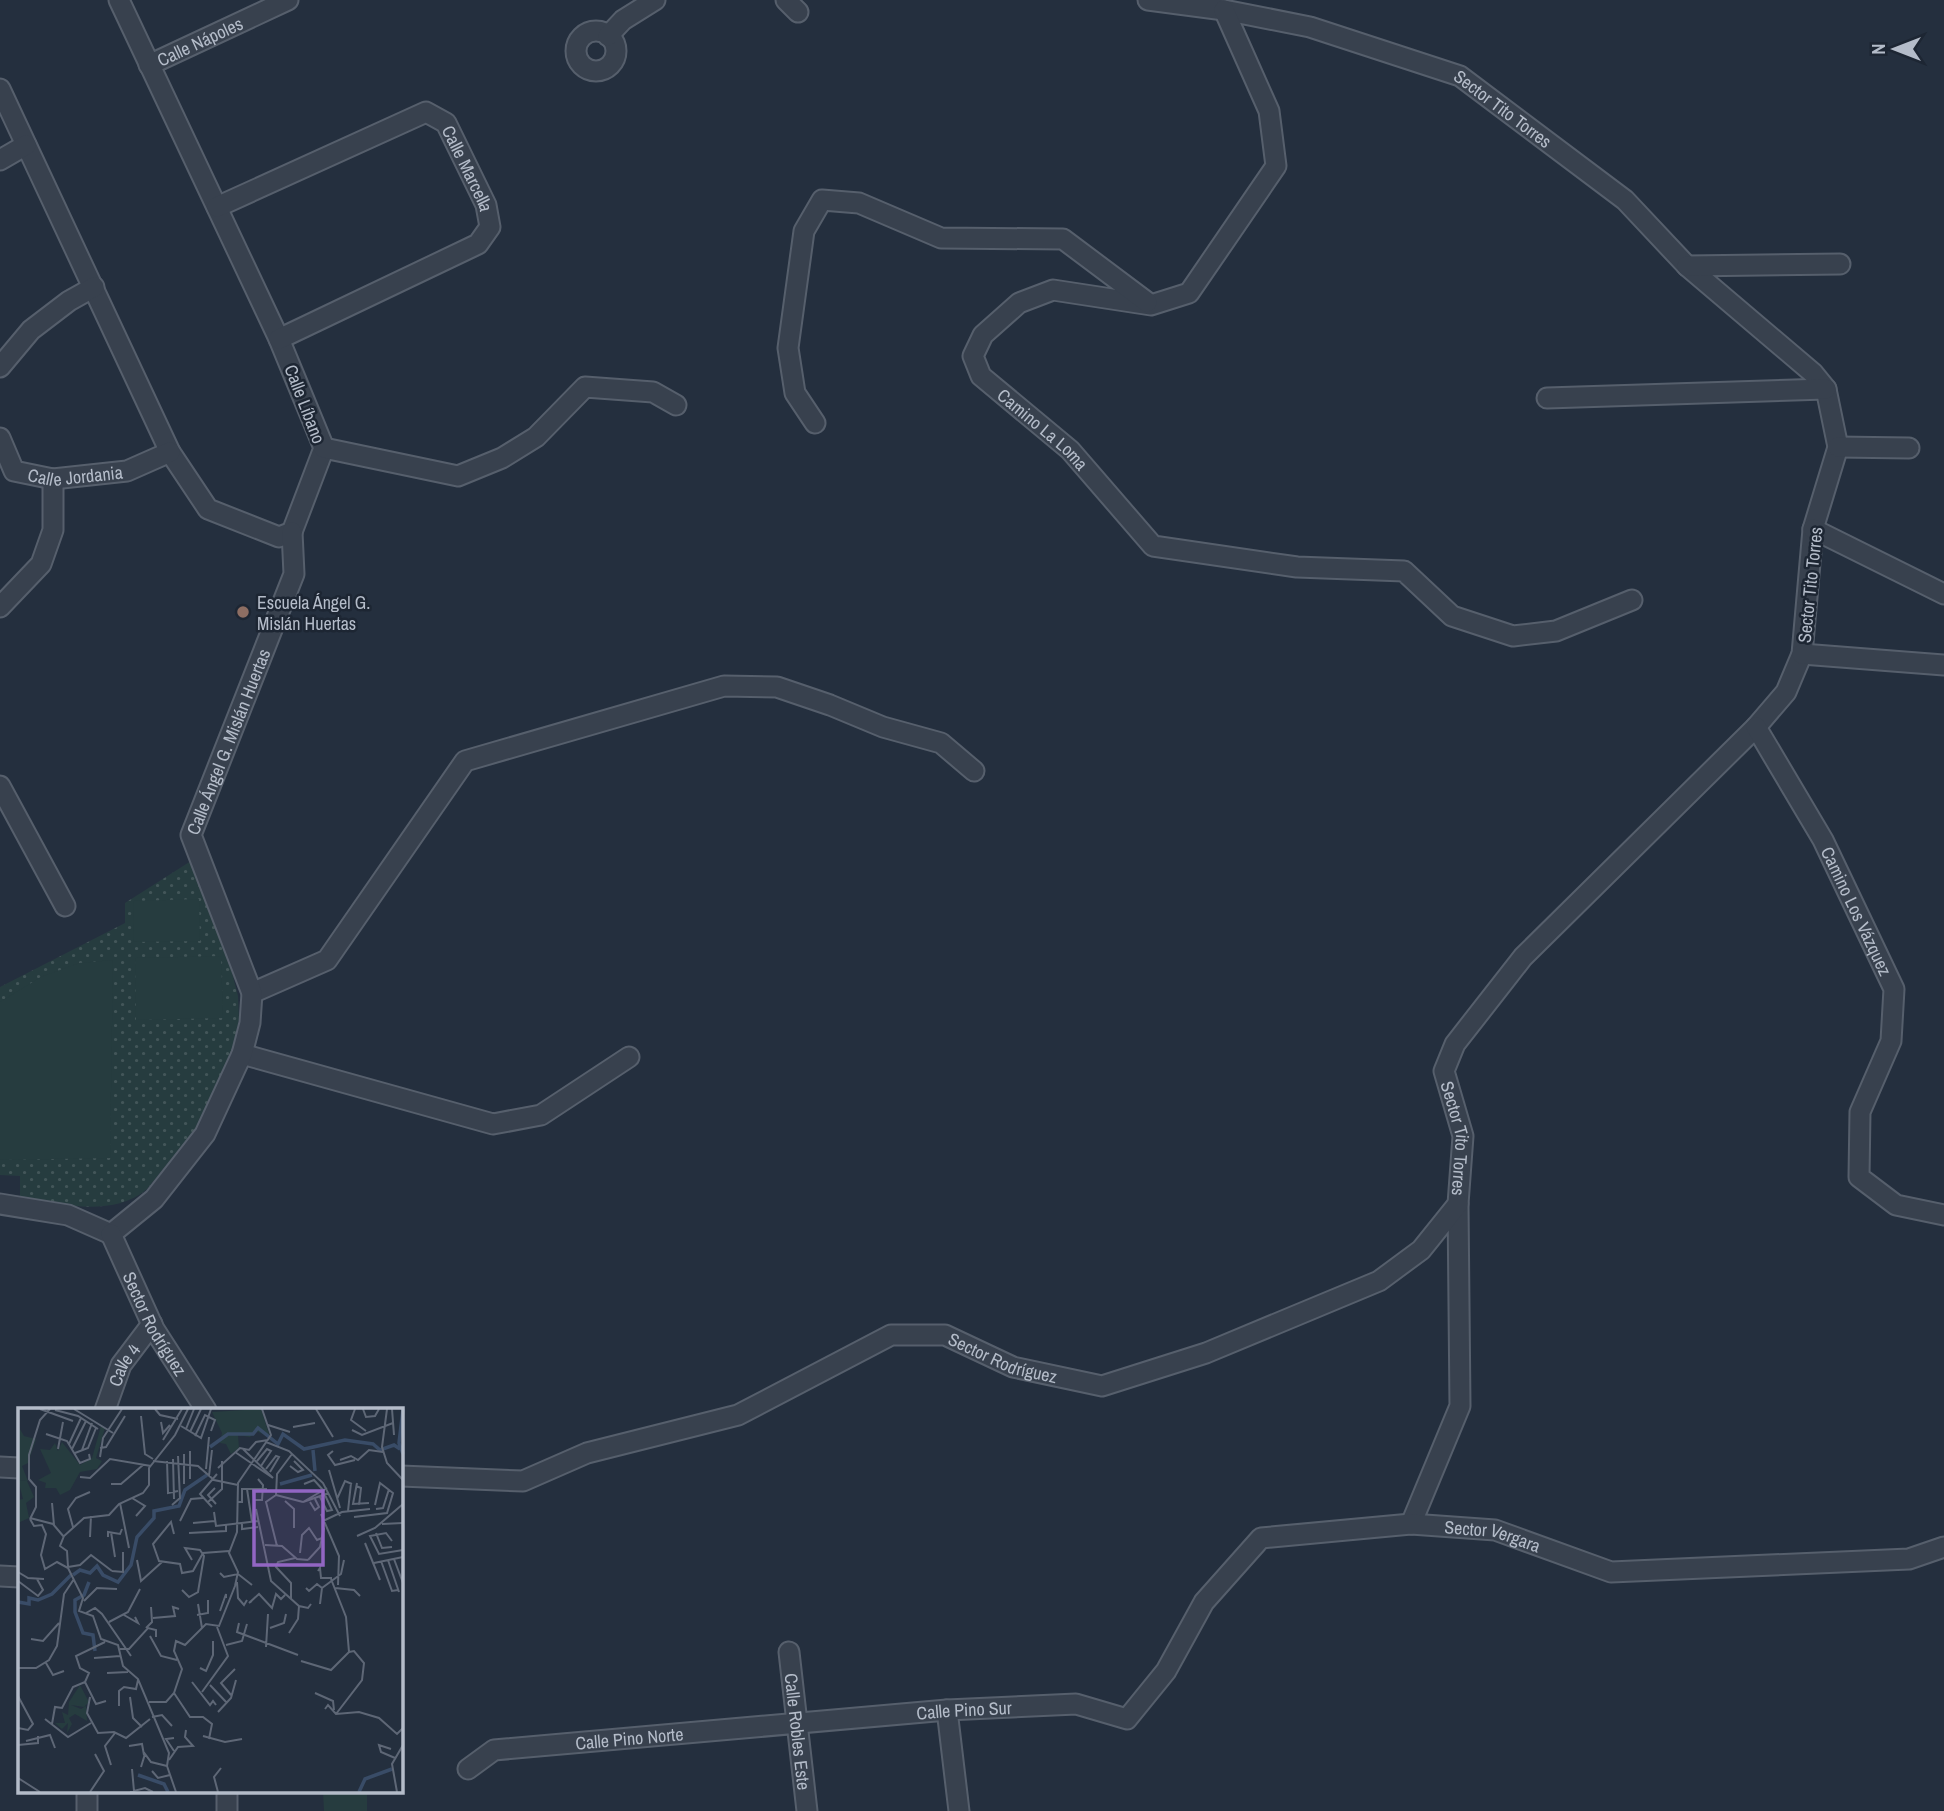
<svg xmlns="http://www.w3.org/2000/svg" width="1944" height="1811" font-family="'Archivo Narrow',sans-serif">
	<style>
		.park { fill: url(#park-dots) }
		.pitch { fill: #263c3f }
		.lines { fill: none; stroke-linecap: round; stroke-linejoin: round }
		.street-casing { stroke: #565f6c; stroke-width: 23 }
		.street { stroke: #38414e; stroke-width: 19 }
		.education-dot { fill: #8d6e63; stroke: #1d2633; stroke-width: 2.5 }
		.labels { text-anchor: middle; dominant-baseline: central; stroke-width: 5; stroke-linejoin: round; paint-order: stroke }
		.street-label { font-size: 18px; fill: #b4bcc9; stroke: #1d2633 }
		.poi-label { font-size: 18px; fill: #b4bcc9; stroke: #1d2633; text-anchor: start }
		.inset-river { fill: none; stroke: #394c67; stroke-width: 3.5 }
		.inset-road { fill: none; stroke: #5e6776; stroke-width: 2 }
		.view { fill: #9266c3; fill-opacity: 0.15; stroke: #9266c3; stroke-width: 3.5 }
		.inset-edge { fill: none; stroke: #b4bcc9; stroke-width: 3.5 }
	</style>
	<defs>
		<pattern id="park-dots" width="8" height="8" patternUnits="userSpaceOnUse" patternTransform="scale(1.75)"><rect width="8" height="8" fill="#263c3f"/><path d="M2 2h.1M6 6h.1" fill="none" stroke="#435659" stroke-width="1.8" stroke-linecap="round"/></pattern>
	</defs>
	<rect width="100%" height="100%" fill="#242f3e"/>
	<path class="park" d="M191 861 231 969 238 996 239 1020 235 1042 207 1115 147 1189C113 1218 61 1204 20 1198V1176L0 1175V987L125 923V903Z"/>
	<path class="pitch" d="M199 899 200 941 134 942 133 901Z
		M221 956 223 1018 136 1020 135 958Z
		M113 960 110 1158 0 1160V1002L41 977 79 963Z
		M323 1792H367V1811H324Z"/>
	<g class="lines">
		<defs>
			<g id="street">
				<path d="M786 0 798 12"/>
				<path id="s1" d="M1148 0 1224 10 1310 27 1460 76 1625 200 1687 266 1813 373 1826 389 1838 447 1813 529 1802 654 1786 692 1756 727 1523 957 1455 1044 1444 1071 1463 1136 1458 1204 1460 1406 1411 1524"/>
				<path id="s2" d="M1224 10 1269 111 1276 166 1189 293 1151 305 1053 290 1019 303 983 335 973 356 981 376 1070 450 1153 546 1297 567 1404 571 1452 616 1513 636 1556 631 1632 600"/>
				<circle cx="596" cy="51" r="20"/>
				<path d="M608 36 623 20 655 0"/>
				<path id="s3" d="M149 65 288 0"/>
				<path d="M0 89 170 452 208 509 279 537 292 532 324 448 279 339 119 0"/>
				<path d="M0 160 26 145"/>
				<path id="s4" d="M217 207 426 112 446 123 486 205 490 227 478 244 279 339"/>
				<path d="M1687 266 1840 264"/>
				<path d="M0 367 31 330 69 301 94 287"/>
				<path d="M1547 398 1826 389"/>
				<path d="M815 423 795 393 788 348 804 231 822 200 859 203 941 238 1063 239 1147 302"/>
				<path id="s5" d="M0 438 14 471 53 479 127 471 170 452"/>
				<path d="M1838 447 1909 448"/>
				<path d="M324 448 458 476 502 458 536 437 585 387 653 392 676 405"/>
				<path d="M1813 529 1944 594"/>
				<path d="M0 607 41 564 53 530V479"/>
				<path d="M1802 654 1944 665"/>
				<path id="s6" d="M1756 727 1823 840 1894 989 1891 1041 1860 1112 1859 1177 1896 1205 1944 1215"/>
				<path d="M0 786 65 906"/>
				<path d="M252 993 327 960 465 761 724 686 777 687 830 705 883 727 941 743 974 771"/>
				<path d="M242 1054 493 1124 541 1115 629 1057"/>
				<path d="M0 1204 68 1215 111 1234"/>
				<path id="s7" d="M111 1234 154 1199 205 1134 242 1054 250 1023 252 993 191 835 294 574 292 532"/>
				<path id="s8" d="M111 1234 154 1329 206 1410"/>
				<path id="s9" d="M105 1410 121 1365 152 1324"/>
				<path d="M0 1467 19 1468"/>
				<path id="s10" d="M401 1476 523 1481 587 1453 738 1415 891 1335H945L1013 1367 1102 1386 1206 1353 1379 1281 1421 1250 1458 1204"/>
				<path d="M0 1576 19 1577"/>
				<path id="s11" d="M789 1652 807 1811"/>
				<path d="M947 1710 959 1811"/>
				<path id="s12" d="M468 1769 494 1750 947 1710 1076 1704 1127 1719 1166 1671 1204 1602 1261 1538 1411 1524 1495 1530 1611 1572 1909 1559 1944 1547"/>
				<path d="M87 1792V1811"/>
				<path d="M227 1811V1792"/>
			</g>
		</defs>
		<use href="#street" class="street-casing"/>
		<use href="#street" class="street"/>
	</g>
	<circle class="education-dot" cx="243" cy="612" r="7"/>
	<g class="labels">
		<g class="street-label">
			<text stroke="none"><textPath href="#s3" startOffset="56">Calle Nápoles</textPath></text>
			<text stroke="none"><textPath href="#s1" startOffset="376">Sector Tito Torres</textPath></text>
			<text stroke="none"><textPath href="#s4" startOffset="303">Calle Marcella</textPath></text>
			<text transform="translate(305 404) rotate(69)">Calle Líbano</text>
			<text stroke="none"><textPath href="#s2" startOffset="670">Camino La Loma</textPath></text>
			<text stroke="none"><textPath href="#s5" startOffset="98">Calle Jordania</textPath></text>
			<text transform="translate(1810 585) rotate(-84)">Sector Tito Torres</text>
			<text stroke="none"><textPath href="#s7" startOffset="558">Calle Ángel G. Mislán Huertas</textPath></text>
			<text stroke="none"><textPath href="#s6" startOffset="210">Camino Los Vázquez</textPath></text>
			<text stroke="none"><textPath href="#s1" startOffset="1699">Sector Tito Torres</textPath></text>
			<text stroke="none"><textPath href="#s8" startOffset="100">Sector Rodríguez</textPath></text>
			<text stroke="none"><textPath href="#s10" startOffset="637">Sector Rodríguez</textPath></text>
			<text stroke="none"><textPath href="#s9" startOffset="49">Calle 4</textPath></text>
			<text stroke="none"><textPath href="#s12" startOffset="1129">Sector Vergara</textPath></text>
			<text stroke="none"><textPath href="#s12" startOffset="504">Calle Pino Sur</textPath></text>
			<text stroke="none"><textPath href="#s11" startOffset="80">Calle Robles Este</textPath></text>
			<text stroke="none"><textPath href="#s12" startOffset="168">Calle Pino Norte</textPath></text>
		</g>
		<g class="poi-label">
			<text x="257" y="602">Escuela Ángel G.<tspan x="257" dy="21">Mislán Huertas</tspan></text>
		</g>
	</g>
	<g transform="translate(18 1408)">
		<rect width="385" height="385" fill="#242f3e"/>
		<path d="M243 1 252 29 238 23 232 29 220 27 221 40 213 46 208 36 202 35 204 25 194 4ZM83 18 87 20 78 50 84 53 79 61 62 64 52 82 42 87 38 80H27L28 75 20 72 33 65 22 41 32 42 37 35 40 43 44 34 62 57 74 50ZM0 72 9 73 16 89 8 95 11 110 0 115V92L5 91ZM62 277 71 294 66 299 53 297 63 301 68 298 69 313 57 306 51 310 54 316 49 325 50 315 44 321 37 315H47L44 304 50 307 51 294Z" fill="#263c3f"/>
		<path d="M0 18 6 28 18 31 10 55 4 58 10 73 0 72Z" fill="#263c3f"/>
		<path class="inset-river" d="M385 1 381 35 385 46M192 39 210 26H235L240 20 260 36 265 26 286 41 327 32 355 36 362 42 376 37 382 41M295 42 297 63M262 76 294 67M55 167 62 162 72 165 79 158 85 167 100 174 113 157 119 129 136 110V103L161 98 167 82 189 67M71 174 66 187 57 192V204L65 225 75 227 77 243M0 194 11 196V190L20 192 34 186 53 167M120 367 146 376 150 384M341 384 347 371 374 361"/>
		<path class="inset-road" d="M22 1 55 13M56 1 95 25M137 1 142 7 160 11M298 1 315 29M337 1 333 12 348 23M345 1 348 9 357 8 361 1M369 1 364 39 369 55 385 72M374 1 376 27M37 2 60 8 80 21M123 8 127 46 135 51M143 14 145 25 152 17M250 17 272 24M163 18 183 30 193 1M275 19 297 15M168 21 176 1M334 22 344 27 375 15M172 24 183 1M28 26 49 33 62 55 72 51 71 46M177 28 187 7 197 12 193 23M145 32 164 1M248 34 271 43 305 75 322 108M51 36 63 10M82 40 88 39 107 8M40 41 45 14M54 41 68 13M64 42 74 15M172 43V71M315 43 310 47 317 57 337 52M217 44 255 70 225 41M57 45 70 40 78 20M82 49 85 30 104 1M155 51 156 91M322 52 333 48 340 52 351 42 365 44M135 53 180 58 196 72 220 77M149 53 150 85 160 83M239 53 249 41 253 43 243 58M272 58 280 64 285 62 276 53M200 60 222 40 231 42 238 34 250 32M188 61 191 29M248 61 258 48 261 49 252 64M311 62 322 100M191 68 194 42M62 69 72 70 92 51 133 58M339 75 335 96 351 95M93 76H103L125 57M166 76V46M286 76 296 72 305 82M338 78 343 80 341 97M197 80 190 87 198 96M309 80 285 94 311 85M229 81 234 114M235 81 236 92H244L245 77 240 71M258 87 248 94 259 138M258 87 259 66 274 46M258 87 285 94M302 89 309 103 314 102 307 87M114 90 127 98 118 108M319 91 327 73 334 76M267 93 276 101V120M220 94H224V81H249M292 94 297 102 301 99 297 91M34 95 36 117M102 95 111 140M189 95 204 81V53M154 97 162 90 160 48M194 99 182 86 199 66M238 101 253 173 281 198 290 200 293 196M358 101 365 100 371 81M330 103 333 75M196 104 198 118 241 113M303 106 321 148 320 177M336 109 369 105 375 85 362 75 357 97M12 110 35 116 46 129M12 111 16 118 24 117 28 126 23 147 27 161 39 154 50 160 65 190 61 203 75 208 83 231 100 237 105 258 120 271 151 345 149 358 158 384M12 111 18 99V79L11 71V47L22 12 32 1M162 113 173 91 185 90M305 113 324 104 352 101M175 115 197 113M224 115V121L240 119M364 116 385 115M55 119 50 101 58 90 72 84M93 124 97 149M171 125 208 123V117M358 125 364 140 374 139M156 126 153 114 135 136 141 153 162 156 164 165 175 163 185 145 211 143M339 128 357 120 385 96M72 129 73 108M90 129V124L102 126 104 121M374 133 368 125 352 128 361 146 385 142M347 135 362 172M247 137 264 138 279 151 290 152M282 145 284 127 291 120 299 132 304 130M376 151 385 175M119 152 123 173 144 154M290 152 302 139 306 120M370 152 381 184M363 153 374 183 380 182M356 155 385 149M50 159 49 143 42 138 46 128 66 110 91 107 101 96 125 85 131 77V60L157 27 170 1M50 159 62 157 73 147 94 163M94 163 105 164V144M300 163 302 160 303 170H314M0 164 10 170 26 171M202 165 206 169 220 166 234 177M313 171 328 209 331 244M0 173 20 188 25 182 19 171M219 174 220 190 226 197 229 192M288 180 291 183 299 176 304 180M317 180 336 182 342 188M164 182 171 189 180 184 186 148 182 142 167 140 174 152M273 191V175L258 159 260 154 277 150M66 193 79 180 99 181M234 193 231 195 241 186 254 200 258 186 263 191 267 187M180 196 184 220M302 196 304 180 323 166 326 152M202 203 208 186V190M68 205 77 200 84 206 113 248M106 207 120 215 117 209M179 207 190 205V192M135 210 157 208 155 199 161 201M91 214 110 204 122 181M221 215 219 224 280 247M128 220 134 214 133 199M252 220 266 215 268 206M271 225 280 211 281 198M132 228 143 248 159 252M13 231 25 233 41 215M208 237 224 233 229 216M248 239 250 206M102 241H111L130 220 138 222V229M76 250 102 248M283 253 313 262 331 244M28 255 35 267 46 263M0 260H18L31 252 39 238 46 186 56 171M182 260 188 263 195 247V233M89 265 110 264M67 274 71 265 62 260 58 248 87 234M67 274 78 296 88 293M174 274 192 297 195 293 198 297M192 277 209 295M184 284 210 248 199 219M156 285 172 309H185L194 316 191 331M297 285 315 293 316 302M213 287 203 275 217 261M0 288 15 316 10 322 0 320M72 289 69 305 80 325 96 324 108 330 132 311M112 289 115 310 124 319M131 294H148L156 285 164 261 156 243 158 233 167 237 188 216 201 218 217 178 220 164 211 145 219 124 220 75 253 27 244 1M101 298V283L106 279 118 281 120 272M307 301 310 297 318 306 341 304 361 310 379 326 385 320M200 304 213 290 218 272M318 306 344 272 346 255 336 243 331 244M134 309 144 307 154 318M27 311 50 329 73 315M34 316 37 299 44 300 55 279 67 274M185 328 207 334 224 331M156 330 148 331 156 343M8 333 32 327 37 340M0 337 20 335V328M111 338 124 336 126 347M373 341 361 337 363 344 377 350M151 352 160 339 175 338 167 329 168 322M93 357 87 338 97 325M123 359 127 346 133 354 149 358M114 361 116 383M134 363 140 370 152 367M0 370 22 384M72 384 86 363 77 346M112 384 127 380 135 384M200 384 196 369 203 360M379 384 374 356 385 337"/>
		<path class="view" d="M236 83H305V157H236Z"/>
		<rect width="385" height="385" class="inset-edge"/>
	</g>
	<g transform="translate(1895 49) rotate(270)" stroke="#1d2633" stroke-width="5" paint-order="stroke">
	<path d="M0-5L12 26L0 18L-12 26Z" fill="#b4bcc9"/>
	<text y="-10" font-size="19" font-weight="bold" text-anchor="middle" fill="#b4bcc9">N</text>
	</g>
</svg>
